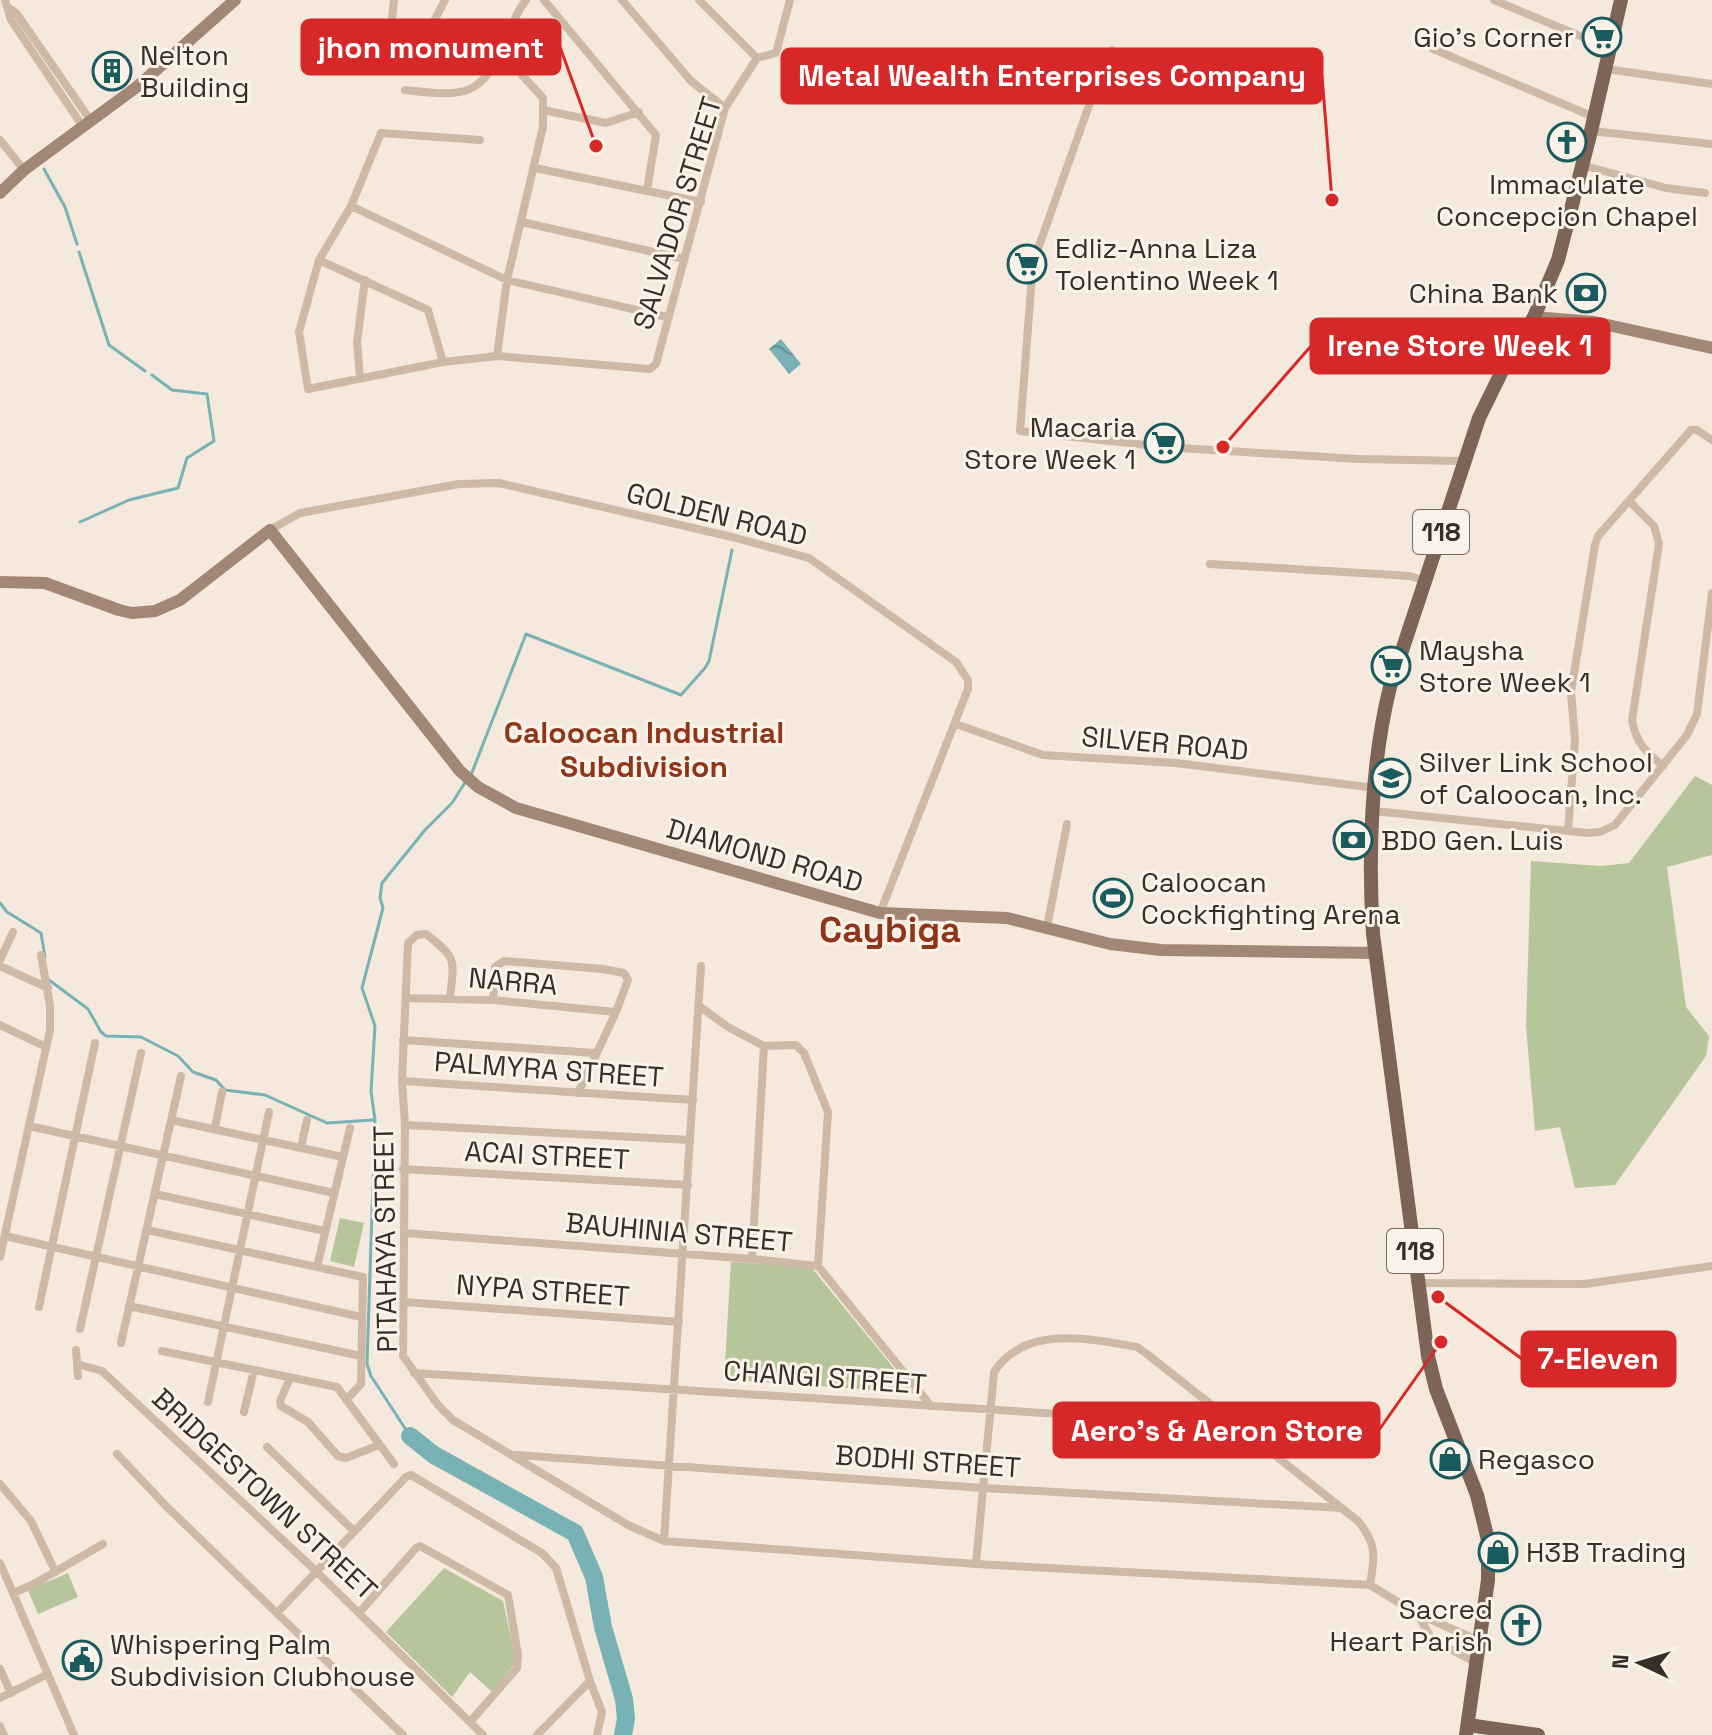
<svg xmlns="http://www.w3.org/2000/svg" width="1712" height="1735" font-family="'Space Grotesk',sans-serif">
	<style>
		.green { fill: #b7c59a }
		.water { fill: url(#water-waves) }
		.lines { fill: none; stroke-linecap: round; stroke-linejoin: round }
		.stream { stroke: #78b2b5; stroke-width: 3 }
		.river { stroke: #78b2b5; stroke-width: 18 }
		.street { stroke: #ceb8a6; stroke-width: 8 }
		.secondary { stroke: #a28777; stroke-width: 12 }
		.primary { stroke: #7d6457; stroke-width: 14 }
		.labels { text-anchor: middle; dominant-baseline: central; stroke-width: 6; stroke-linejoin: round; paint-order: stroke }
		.shield { fill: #fbf3e9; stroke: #736862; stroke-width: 2 }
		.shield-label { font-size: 26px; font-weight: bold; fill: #392d28 }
		.poi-label { font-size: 28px; fill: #392d28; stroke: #fbf3e9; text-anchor: start }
		.street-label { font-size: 28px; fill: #392d28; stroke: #fbf3e9 }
		.neighbourhood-label { font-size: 30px; font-weight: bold; fill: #913518; stroke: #fbf3e9 }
		.district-label { font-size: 36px; font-weight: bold; fill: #913518; stroke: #fbf3e9 }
		.leader { fill: none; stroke: #d62828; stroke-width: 3 }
		.callout-dot { fill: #d62828; stroke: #fbf3e9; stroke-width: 3 }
		.callout { fill: #d62828; stroke: #d62828; stroke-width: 3 }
		.callout-label { font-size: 30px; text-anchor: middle; font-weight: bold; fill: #fff }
	</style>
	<defs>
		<pattern id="water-waves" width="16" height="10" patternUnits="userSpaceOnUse" patternTransform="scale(2)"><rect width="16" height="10" fill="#78b2b5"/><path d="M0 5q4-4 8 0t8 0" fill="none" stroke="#639193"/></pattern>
	</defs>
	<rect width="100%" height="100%" fill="#f4e9dc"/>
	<path class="green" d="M1695 776 1712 785V855L1667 867 1686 1007 1709 1036 1706 1056 1615 1185 1575 1188 1560 1127 1535 1131 1526 1026 1531 861 1601 866 1629 863Z
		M340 1218 364 1223 354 1267 330 1261Z
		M731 1262 811 1267 914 1393 724 1379Z
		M444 1568 503 1601 516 1662 492 1692 470 1672 452 1697 386 1632Z
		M68 1573 78 1597 38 1614 28 1590Z"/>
	<path class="water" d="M781 339 801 364 789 374 769 349Z"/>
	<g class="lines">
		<path class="stream" d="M44 169 65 207 77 244
			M79 252 109 345 145 371
			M80 522 129 500 178 488 187 458 214 441 207 394 172 390 152 375
			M471 775 526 634 681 695 705 668 709 661 732 550
			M0 903 7 912 41 933 45 957
			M49 980 88 1009 101 1032 106 1036 141 1037 178 1056 193 1072 216 1080 225 1090 265 1095 327 1123 373 1120
			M410 1436 371 1376 367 1364 375 1120 371 1091 375 1026 362 988 383 908 380 898 382 883 425 830 452 803 466 781"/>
		<path class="river" d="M410 1436 434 1455 575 1533 594 1577 603 1627 624 1699 626 1719 623 1735"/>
		<path class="street" d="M5 0 11 20 83 127
			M394 0 391 29 395 41 406 45 433 23 445 0
			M544 0 656 135 647 190
			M622 0 691 81 725 108
			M699 0 757 58
			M1494 0 1611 49
			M9 8 17 14 91 121
			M1433 49 1594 117
			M1112 50 1092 97 1033 263 1020 431 1164 447 1359 459 1464 461
			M1606 69 1712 84
			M405 90C466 97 482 98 507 38 512 25 517 11 526 0
			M543 110 606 123 639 112
			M1591 131 1712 144
			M0 140 24 170
			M480 140 381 133 351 206 319 260 299 332 308 389 443 362 497 356 650 369 656 364 725 108 757 58 776 53 790 0
			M1582 165 1666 188 1705 193
			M535 168 701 202
			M351 206 507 280 667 317
			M522 222 684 259
			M319 260 428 310 443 362
			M497 356 507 280 543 127V98L501 52
			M360 377 357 342 365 280
			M1629 501 1654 526 1659 544 1632 720C1636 743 1646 752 1663 766
			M270 530 300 513 459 484 499 483 732 537 809 558 956 662 968 680V689L880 913
			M1210 564 1410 576 1425 581
			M956 724 1043 755 1176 763 1375 788
			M1374 811 1587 833 1600 832 1615 825 1687 735 1697 714 1712 593
			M1568 831 1575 740 1571 692 1595 545 1598 536 1691 430H1697L1712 440
			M1047 927 1067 824
			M0 960 13 932
			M0 966 48 988
			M701 966 664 1541 976 1564 1370 1585 1416 1613 1479 1641
			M406 998 493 1000 616 1012
			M450 998C454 959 458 959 426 934L417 935 408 943 402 1081 405 1125 403 1356 438 1405 453 1420 628 1525 664 1541
			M493 1000 495 967 504 961 603 969 624 973 628 980 616 1012 578 1093
			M699 1006 728 1027 764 1046 796 1045 804 1053 828 1112 818 1266
			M0 1025 46 1047
			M403 1040 595 1053
			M402 1081 693 1100
			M171 1120 343 1157
			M405 1125 690 1140
			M29 1126 334 1193
			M215 1128 222 1092
			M301 1147 307 1120
			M403 1169 688 1185
			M155 1194 325 1231
			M147 1230 363 1277 361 1384 347 1399
			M404 1233 752 1259 818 1266 931 1406
			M5 1236 361 1317
			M0 1257 50 1030V1005L41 955
			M752 1259 764 1046
			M317 1267 350 1128
			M1420 1283 1585 1284 1712 1266
			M404 1302 679 1322
			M129 1306 361 1356
			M39 1307 95 1043
			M80 1329 141 1053
			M121 1343 181 1076
			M76 1350 78 1376
			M162 1351 337 1387 394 1464
			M77 1364 102 1371 317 1572 483 1735
			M414 1373 1233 1425
			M290 1378 280 1401 281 1406 308 1422 338 1456 346 1458 379 1445
			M208 1402 269 1112
			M244 1412 254 1370
			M267 1447 354 1531
			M117 1454 166 1506 403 1735
			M516 1455 983 1488 1341 1508
			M0 1484 31 1521 55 1571
			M0 1563 74 1735
			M976 1564 994 1372C1025 1324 1090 1339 1137 1347L1147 1354 1358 1521C1377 1544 1375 1556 1370 1585
			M13 1593 34 1584 103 1544
			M277 1613 406 1477 411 1475 542 1553 556 1568 590 1681 602 1712 597 1735
			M359 1613 416 1548 420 1546 508 1595 518 1655 517 1668 470 1722
			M1417 1613 1431 1638 1476 1663
			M0 1669 11 1693
			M0 1698 48 1674
			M0 1726 4 1735
			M537 1735 590 1681"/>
		<path class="secondary" d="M0 193 24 170 138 86 235 0
			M1534 317 1594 322 1712 348
			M0 582 45 583 119 610 132 613 155 611 180 600 270 530 460 771 478 787 516 808 880 913 1007 918 1110 944 1161 950 1376 953"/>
		<path class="primary" d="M1468 1725 1538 1735
			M1466 1735 1488 1580V1540L1477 1495 1436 1389 1428 1356 1373 934C1368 856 1371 763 1390 687L1479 418 1506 363 1534 317 1558 260 1591 131 1621 0"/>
	</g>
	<defs>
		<symbol id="supermarket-ring" viewBox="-11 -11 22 22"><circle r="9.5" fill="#fbf3e9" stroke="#195b5f" stroke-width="1.5"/><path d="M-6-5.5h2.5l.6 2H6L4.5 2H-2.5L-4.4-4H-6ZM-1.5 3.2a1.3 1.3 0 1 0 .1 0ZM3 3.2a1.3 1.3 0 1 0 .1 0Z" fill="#195b5f"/></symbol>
		<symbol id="building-ring" viewBox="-11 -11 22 22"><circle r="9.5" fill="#fbf3e9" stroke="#195b5f" stroke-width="1.5"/><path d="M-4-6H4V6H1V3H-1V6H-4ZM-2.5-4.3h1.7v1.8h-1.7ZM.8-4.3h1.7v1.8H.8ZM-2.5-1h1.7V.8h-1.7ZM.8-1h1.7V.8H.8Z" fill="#195b5f"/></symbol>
		<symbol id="church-ring" viewBox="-11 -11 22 22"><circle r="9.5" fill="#fbf3e9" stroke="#195b5f" stroke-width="1.5"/><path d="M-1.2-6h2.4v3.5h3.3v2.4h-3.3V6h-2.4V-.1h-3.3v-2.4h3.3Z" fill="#195b5f"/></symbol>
		<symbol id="bank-ring" viewBox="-11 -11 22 22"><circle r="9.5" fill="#fbf3e9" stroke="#195b5f" stroke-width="1.5"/><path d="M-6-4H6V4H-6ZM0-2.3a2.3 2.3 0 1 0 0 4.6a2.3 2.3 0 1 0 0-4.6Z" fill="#195b5f"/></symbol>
		<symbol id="school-ring" viewBox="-11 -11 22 22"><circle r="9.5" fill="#fbf3e9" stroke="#195b5f" stroke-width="1.5"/><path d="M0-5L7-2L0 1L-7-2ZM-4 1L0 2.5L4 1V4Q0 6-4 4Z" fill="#195b5f"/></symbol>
		<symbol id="stadium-ring" viewBox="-11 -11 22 22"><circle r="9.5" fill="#fbf3e9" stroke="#195b5f" stroke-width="1.5"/><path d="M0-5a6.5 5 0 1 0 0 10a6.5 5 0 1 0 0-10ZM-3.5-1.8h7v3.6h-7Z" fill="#195b5f"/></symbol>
		<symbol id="shop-ring" viewBox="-11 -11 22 22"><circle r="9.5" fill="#fbf3e9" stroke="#195b5f" stroke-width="1.5"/><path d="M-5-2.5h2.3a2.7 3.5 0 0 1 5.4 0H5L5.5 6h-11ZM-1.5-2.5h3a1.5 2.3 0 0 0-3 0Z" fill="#195b5f"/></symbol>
		<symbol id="civic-ring" viewBox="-11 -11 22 22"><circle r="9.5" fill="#fbf3e9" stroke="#195b5f" stroke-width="1.5"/><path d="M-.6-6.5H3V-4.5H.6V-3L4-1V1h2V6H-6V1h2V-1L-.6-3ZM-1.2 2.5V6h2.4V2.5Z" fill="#195b5f"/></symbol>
	</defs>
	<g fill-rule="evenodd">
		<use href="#supermarket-ring" x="1580" y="15" width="44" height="44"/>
		<use href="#building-ring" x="90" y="49" width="44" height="44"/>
		<use href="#church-ring" x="1545" y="120" width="44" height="44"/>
		<use href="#supermarket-ring" x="1005" y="242" width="44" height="44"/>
		<use href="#bank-ring" x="1564" y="271" width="44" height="44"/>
		<use href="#supermarket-ring" x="1142" y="421" width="44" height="44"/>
		<use href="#supermarket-ring" x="1369" y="644" width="44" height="44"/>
		<use href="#school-ring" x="1369" y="756" width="44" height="44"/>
		<use href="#bank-ring" x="1331" y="818" width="44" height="44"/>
		<use href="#stadium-ring" x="1091" y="876" width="44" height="44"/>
		<use href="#shop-ring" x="1428" y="1437" width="44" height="44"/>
		<use href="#shop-ring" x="1476" y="1530" width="44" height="44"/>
		<use href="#church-ring" x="1499" y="1603" width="44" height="44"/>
		<use href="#civic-ring" x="60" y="1638" width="44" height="44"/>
	</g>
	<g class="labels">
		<g class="shield">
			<rect x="1413" y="510" width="56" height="44" rx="6"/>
			<rect x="1387" y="1229" width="56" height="44" rx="6"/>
		</g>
		<g class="shield-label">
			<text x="1441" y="532">118</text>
			<text x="1415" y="1251">118</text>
		</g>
		<g class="poi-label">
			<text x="1574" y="37" text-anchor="end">Gio's Corner</text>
			<text x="140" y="55">Nelton<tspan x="140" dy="32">Building</tspan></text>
			<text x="1567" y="184" text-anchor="middle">Immaculate<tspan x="1567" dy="32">Concepcion Chapel</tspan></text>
			<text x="1055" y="248">Edliz-Anna Liza<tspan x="1055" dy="32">Tolentino Week 1</tspan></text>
			<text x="1558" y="293" text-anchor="end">China Bank</text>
			<text x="1136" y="427" text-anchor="end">Macaria<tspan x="1136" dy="32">Store Week 1</tspan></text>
			<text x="1419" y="650">Maysha<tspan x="1419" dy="32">Store Week 1</tspan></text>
			<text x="1419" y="762">Silver Link School<tspan x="1419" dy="32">of Caloocan, Inc.</tspan></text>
			<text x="1381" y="840">BDO Gen. Luis</text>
			<text x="1141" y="882">Caloocan<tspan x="1141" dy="32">Cockfighting Arena</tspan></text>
			<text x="1478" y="1459">Regasco</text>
			<text x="1526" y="1552">H3B Trading</text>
			<text x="1493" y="1609" text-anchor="end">Sacred<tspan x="1493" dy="32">Heart Parish</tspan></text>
			<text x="110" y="1644">Whispering Palm<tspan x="110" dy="32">Subdivision Clubhouse</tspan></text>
		</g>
		<g class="street-label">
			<text transform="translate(677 213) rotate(-73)">SALVADOR STREET</text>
			<text transform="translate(717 514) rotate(14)">GOLDEN ROAD</text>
			<text transform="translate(1165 743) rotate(5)">SILVER ROAD</text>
			<text transform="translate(765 855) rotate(16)">DIAMOND ROAD</text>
			<text transform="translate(513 981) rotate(5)">NARRA</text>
			<text transform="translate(549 1069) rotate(4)">PALMYRA STREET</text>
			<text transform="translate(547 1155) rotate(3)">ACAI STREET</text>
			<text transform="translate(679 1232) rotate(5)">BAUHINIA STREET</text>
			<text transform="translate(385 1239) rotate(-91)">PITAHAYA STREET</text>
			<text transform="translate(543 1290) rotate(4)">NYPA STREET</text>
			<text transform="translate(825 1377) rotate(4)">CHANGI STREET</text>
			<text transform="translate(928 1461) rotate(4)">BODHI STREET</text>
			<text transform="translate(265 1494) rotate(43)">BRIDGESTOWN STREET</text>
		</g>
		<g class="neighbourhood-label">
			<text x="644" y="732">Caloocan Industrial<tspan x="644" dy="34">Subdivision</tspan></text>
		</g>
		<g class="district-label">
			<text x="890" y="930">Caybiga</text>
		</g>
	</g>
	<path class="leader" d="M596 146L560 47M1332 200L1322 76M1223 447L1311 346M1438 1297L1522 1359M1441 1342L1379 1430"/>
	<g class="callout-dot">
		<circle cx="596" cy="146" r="8"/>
		<circle cx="1332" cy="200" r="8"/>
		<circle cx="1223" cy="447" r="8"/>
		<circle cx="1438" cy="1297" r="8"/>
		<circle cx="1441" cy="1342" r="8"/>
	</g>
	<g class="callout">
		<rect x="302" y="20" width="258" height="54" rx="8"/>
		<rect x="782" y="49" width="540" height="54" rx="8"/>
		<rect x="1311" y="319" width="298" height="54" rx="8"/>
		<rect x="1522" y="1332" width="153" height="54" rx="8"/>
		<rect x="1054" y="1403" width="325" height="54" rx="8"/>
	</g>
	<g class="callout-label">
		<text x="431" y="58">jhon monument</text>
		<text x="1052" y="86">Metal Wealth Enterprises Company</text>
		<text x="1460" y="356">Irene Store Week 1</text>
		<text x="1598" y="1369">7-Eleven</text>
		<text x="1217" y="1441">Aero's &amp; Aeron Store</text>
	</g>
	<g transform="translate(1640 1663) rotate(274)" stroke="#fbf3e9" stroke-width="6" paint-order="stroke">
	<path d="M0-6L14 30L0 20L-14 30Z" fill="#392d28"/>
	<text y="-12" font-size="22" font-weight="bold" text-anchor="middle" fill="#392d28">N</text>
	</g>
</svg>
